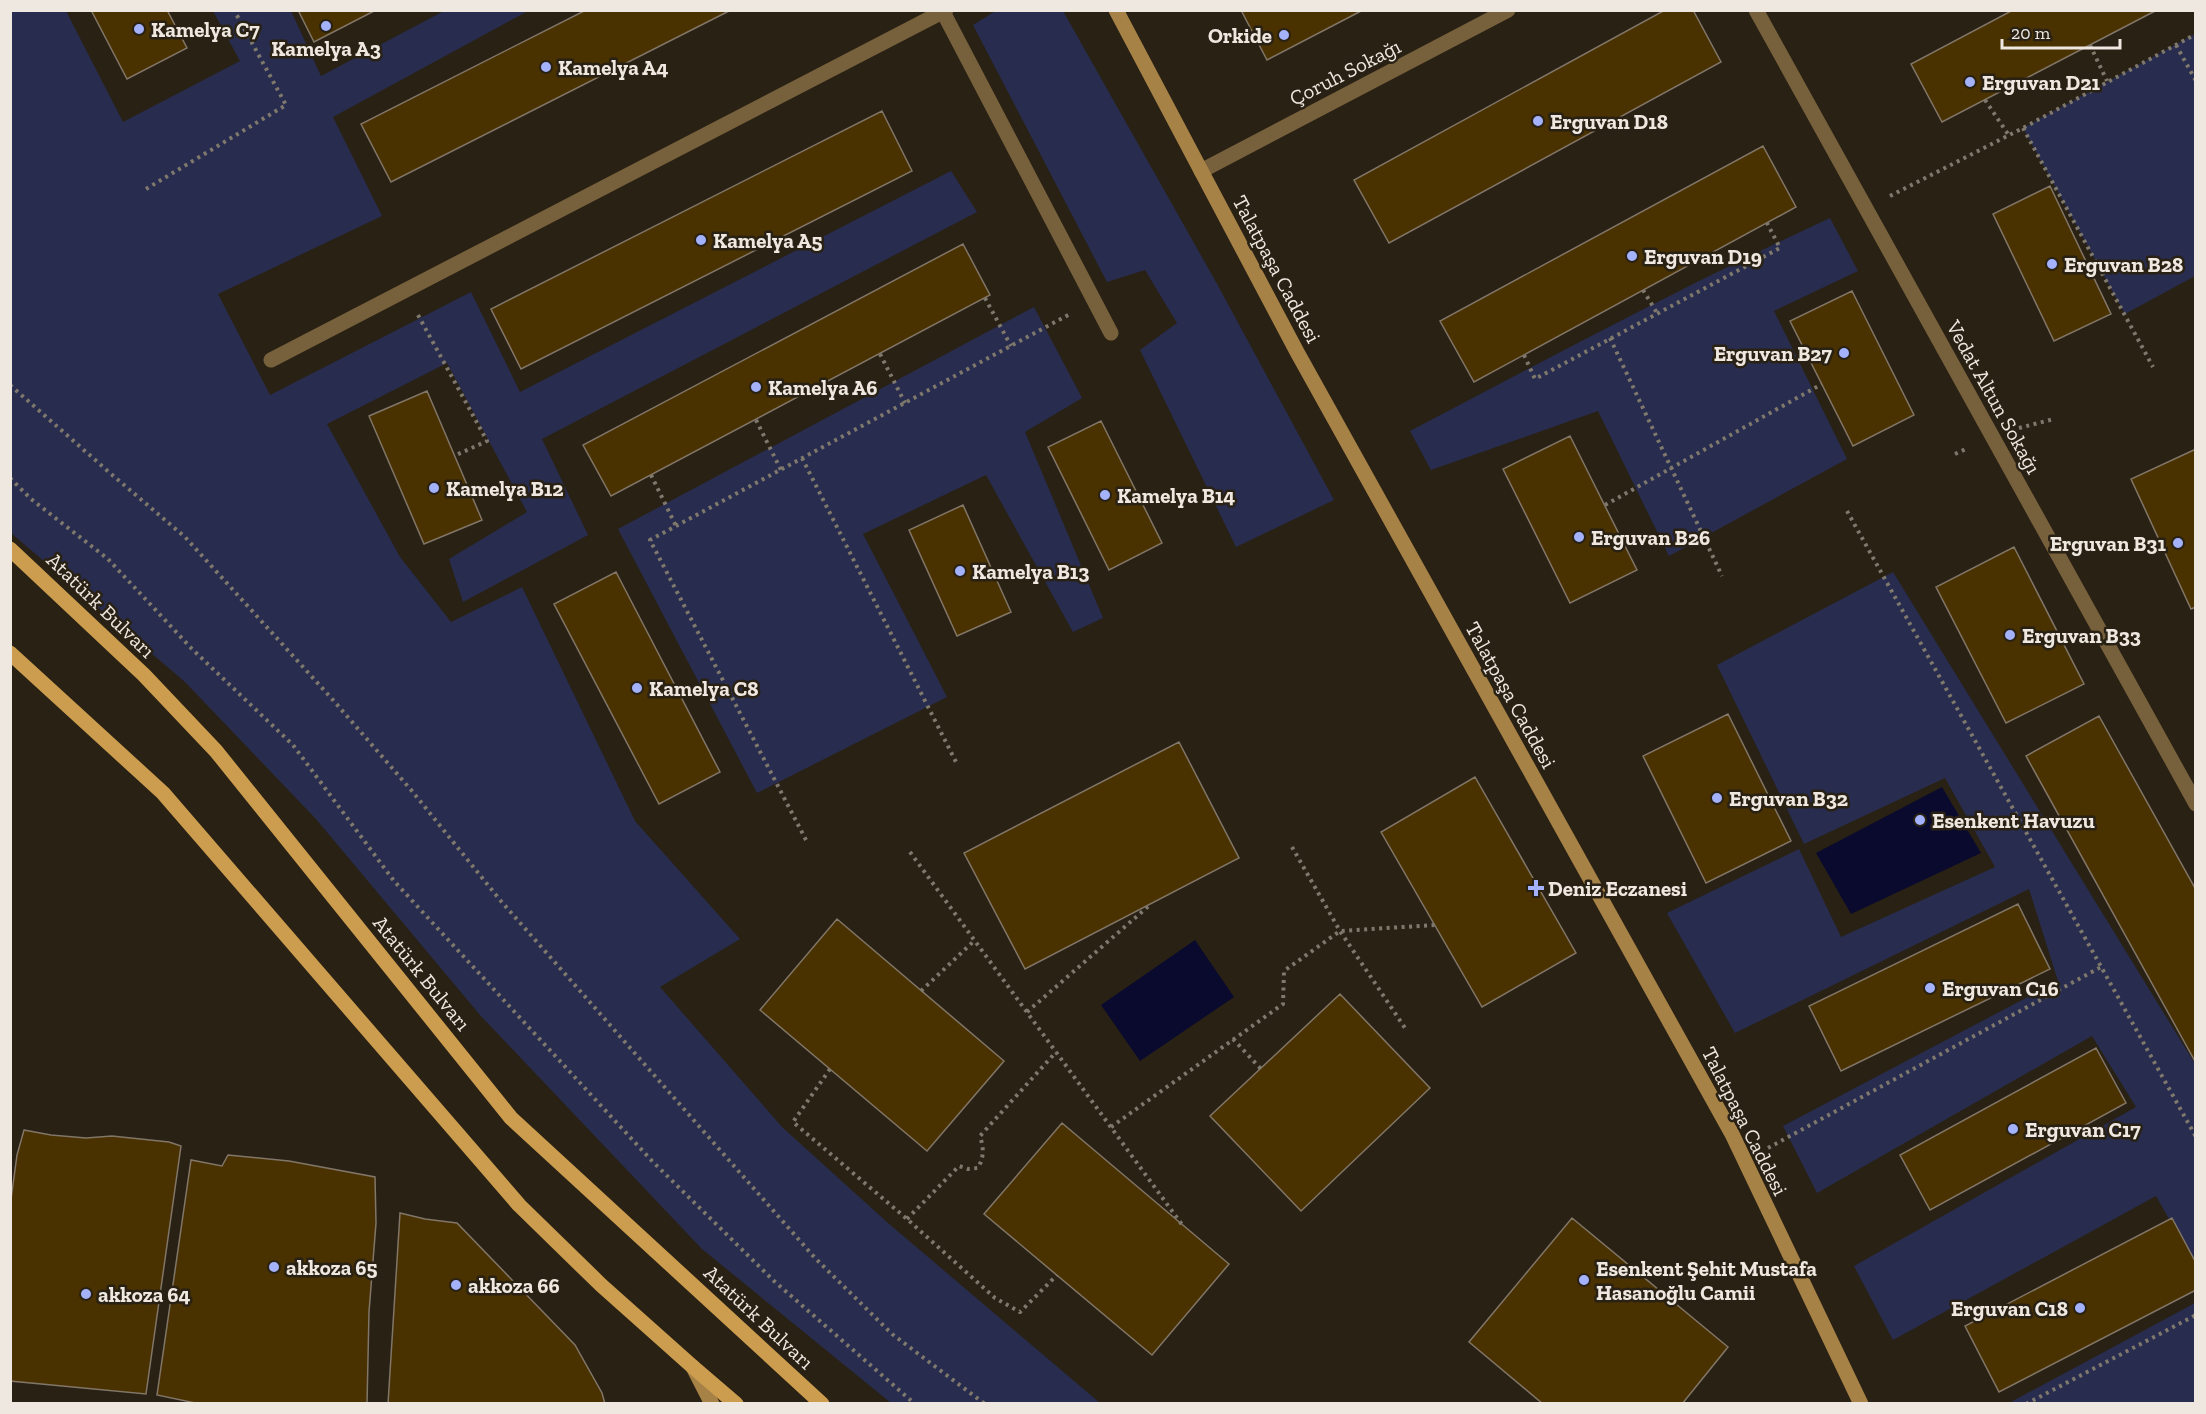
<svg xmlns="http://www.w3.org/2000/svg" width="2206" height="1414" font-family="'Zilla Slab',serif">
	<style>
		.green { fill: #282d4f }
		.water { fill: #0a0a2f }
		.building { fill: #4a3100; stroke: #817667; stroke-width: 1.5 }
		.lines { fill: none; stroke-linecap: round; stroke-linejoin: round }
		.path { stroke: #7f786d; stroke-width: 4; stroke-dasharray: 3 4.5; stroke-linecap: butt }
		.street { stroke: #77603c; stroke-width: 15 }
		.secondary { stroke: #a78247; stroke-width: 15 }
		.primary { stroke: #cc9d4e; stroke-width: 15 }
		.poi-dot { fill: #a4b2fc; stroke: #292114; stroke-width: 2 }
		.labels { text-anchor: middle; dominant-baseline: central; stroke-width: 5; stroke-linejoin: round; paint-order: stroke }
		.poi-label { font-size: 21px; font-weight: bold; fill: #eee8e0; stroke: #292114; text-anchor: start }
		.street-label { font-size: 21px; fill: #eee8e0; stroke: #292114 }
	</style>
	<rect width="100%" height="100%" fill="#292114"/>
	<path class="green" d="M997 10 1063 11 1216 282 1334 500 1236 547 1140 350 1177 323 1145 270 1107 282 973 25Z
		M10 11H66L123 122 240 61 213 11H291L321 76 444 11H528L333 117 382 216 218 294 270 395 471 292 520 392 951 171 977 212 542 439 588 535 463 602 449 559 527 512 447 363 327 424 400 557 451 622 522 587 635 821 740 939 660 987 782 1127 888 1223 1100 1403H891L702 1249 480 1015 316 819 185 682 11 533Z
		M2195 34V276L2125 314 2023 128Z
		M1830 218 1858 271 1774 311 1847 459 1669 556 1598 411 1431 470 1410 431C1549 358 1687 284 1830 218Z
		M1034 307 1082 398 1025 432 1103 618 1073 632 986 475 863 534 947 697 757 793 618 529Z
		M1893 572 2195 1064V1265L2156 1196 1893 1340 1854 1266 2136 1107 2092 1036 1817 1193 1783 1126 2058 981 2029 889 1735 1033 1667 913 1799 849 1841 937 1995 867 1945 778 1804 844 1717 665Z
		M2195 1303V1403H2009Z"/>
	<path class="water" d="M1942 787 1981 853 1851 914 1816 853Z
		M1195 940 1234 997 1140 1061 1101 1005Z"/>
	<path class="building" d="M91 10H167L187 48 127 79Z
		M298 10H376L314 42Z
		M586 10H731L391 182 361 124Z
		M1241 10H1363L1267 60Z
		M1665 10H1693L1721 62 1389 243 1354 180Z
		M2013 10H2157L1942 122 1911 64Z
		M882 111 912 171 521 369 491 309Z
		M1763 146 1796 207 1474 382 1440 321Z
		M2050 186 2111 314 2054 341 1993 214Z
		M963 244 990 295 611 496 583 445Z
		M1852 291 1914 415 1853 446 1790 321Z
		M427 391 482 520 424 544 369 416Z
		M1101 421 1162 543 1109 570 1048 447Z
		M1570 436 1637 570 1570 603 1503 469Z
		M2196 449V607L2191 609 2131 479Z
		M963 505 1011 612 957 636 909 530Z
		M2014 547 2084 684 2006 723 1936 587Z
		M616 572 720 772 659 804 554 604Z
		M1728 714 1791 841 1706 883 1643 756Z
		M2099 716 2196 890V1063L2026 756Z
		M1179 742 1239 858 1025 969 964 853Z
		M1475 777 1576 953 1482 1007 1381 832Z
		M2018 904 2050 969 1841 1071 1809 1006Z
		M837 919 1004 1061 927 1151 760 1010Z
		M1340 994 1430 1088 1301 1211 1210 1116Z
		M2096 1048 2126 1103 1930 1210 1900 1155Z
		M1062 1123 1229 1264 1152 1355 984 1214Z
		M24 1130 51 1135 86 1138 112 1136 169 1142 181 1146 146 1394 10 1381V1207L17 1155Z
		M228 1155 289 1161 375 1177 376 1223 369 1312 367 1404H200L157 1395 191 1160 222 1166Z
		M400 1213 425 1219 457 1223 575 1345 602 1393 605 1404H388Z
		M1572 1218 1728 1347 1682 1404H1543L1469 1342Z
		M2172 1218 2196 1263V1290L1999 1392 1965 1326Z"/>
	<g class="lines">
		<path class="path" d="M2090 45 2107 81
			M2176 45 2196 81
			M1985 100 2008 134
			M2023 128 2153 367
			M146 189 286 105 234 10
			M1890 196 2023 128 2196 34
			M1643 290 1657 313
			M985 298 1011 346
			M418 315 487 441 454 456
			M1610 338 1722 576
			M880 354 905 403
			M1524 355 1535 379 1780 248 1767 223
			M10 385 110 473 185 537 333 700 412 791 500 900 815 1258 892 1334 985 1404
			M756 420 781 470
			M2019 428 2054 419
			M1955 454 1968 448
			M802 458 957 764
			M651 475 676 526
			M10 478 31 499 108 559 192 649 293 745 394 881 652 1161 774 1281 915 1404
			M1605 505 1822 384
			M1847 511 2196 1137
			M806 840 650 540 1070 314
			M1292 847 1340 931 1405 1028
			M910 852 1183 1226
			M921 991 975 940
			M1027 1012 1151 904
			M1233 1039 1261 1069
			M830 1069 793 1122 907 1219 995 1298 1020 1312 1057 1275
			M1111 1127 1283 1004 1284 971 1340 931 1435 925
			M1768 1148 2101 967
			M907 1219 959 1166 968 1169 978 1168C984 1157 984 1149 980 1136L1056 1052
			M2026 1404 2196 1315"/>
		<path class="street" d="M942 10 1111 333
			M1756 10 2196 804
			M1201 171 1508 10
			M271 360 946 10"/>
		<path class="secondary" d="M1116 10 1297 352 1732 1134 1861 1404
			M693 1367 712 1404"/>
		<path class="primary" d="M10 549 144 675 216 751 511 1118 822 1404
			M10 653 163 793 519 1205 601 1285 693 1367 736 1404"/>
	</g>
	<g class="poi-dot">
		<circle cx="326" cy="26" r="6"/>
		<circle cx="139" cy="29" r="6"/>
		<circle cx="1284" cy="35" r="6"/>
		<circle cx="546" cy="67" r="6"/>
		<circle cx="1970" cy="82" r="6"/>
		<circle cx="1538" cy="121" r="6"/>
		<circle cx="701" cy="240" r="6"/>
		<circle cx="1632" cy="256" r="6"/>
		<circle cx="2052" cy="264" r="6"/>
		<circle cx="1844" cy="353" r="6"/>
		<circle cx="756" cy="387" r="6"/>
		<circle cx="434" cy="488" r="6"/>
		<circle cx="1105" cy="495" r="6"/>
		<circle cx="1579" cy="537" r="6"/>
		<circle cx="2178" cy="543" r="6"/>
		<circle cx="960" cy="571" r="6"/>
		<circle cx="2010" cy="635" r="6"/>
		<circle cx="637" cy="688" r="6"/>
		<circle cx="1717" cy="798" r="6"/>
		<circle cx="1920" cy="820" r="6"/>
		<path d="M1533 879h6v6h6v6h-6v6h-6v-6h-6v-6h6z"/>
		<circle cx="1930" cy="988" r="6"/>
		<circle cx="2013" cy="1129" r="6"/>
		<circle cx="274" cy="1267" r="6"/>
		<circle cx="1584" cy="1280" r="6"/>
		<circle cx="456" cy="1285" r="6"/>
		<circle cx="86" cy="1294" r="6"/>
		<circle cx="2080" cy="1308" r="6"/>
	</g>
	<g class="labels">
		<g class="poi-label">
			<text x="151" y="29">Kamelya C7</text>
			<text x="1272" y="35" text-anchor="end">Orkide</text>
			<text x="326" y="48" text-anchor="middle">Kamelya A3</text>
			<text x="558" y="67">Kamelya A4</text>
			<text x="1982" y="82">Erguvan D21</text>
			<text x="1550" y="121">Erguvan D18</text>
			<text x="713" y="240">Kamelya A5</text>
			<text x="1644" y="256">Erguvan D19</text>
			<text x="2064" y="264">Erguvan B28</text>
			<text x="1832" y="353" text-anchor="end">Erguvan B27</text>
			<text x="768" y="387">Kamelya A6</text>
			<text x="446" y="488">Kamelya B12</text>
			<text x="1117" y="495">Kamelya B14</text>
			<text x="1591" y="537">Erguvan B26</text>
			<text x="2166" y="543" text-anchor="end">Erguvan B31</text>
			<text x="972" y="571">Kamelya B13</text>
			<text x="2022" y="635">Erguvan B33</text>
			<text x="649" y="688">Kamelya C8</text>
			<text x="1729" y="798">Erguvan B32</text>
			<text x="1932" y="820">Esenkent Havuzu</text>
			<text x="1548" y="888">Deniz Eczanesi</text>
			<text x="1942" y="988">Erguvan C16</text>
			<text x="2025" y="1129">Erguvan C17</text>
			<text x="286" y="1267">akkoza 65</text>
			<text x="1596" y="1268">Esenkent Şehit Mustafa<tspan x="1596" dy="24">Hasanoğlu Camii</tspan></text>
			<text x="468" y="1285">akkoza 66</text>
			<text x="98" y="1294">akkoza 64</text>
			<text x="2068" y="1308" text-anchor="end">Erguvan C18</text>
		</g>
		<g class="street-label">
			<text transform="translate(1345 72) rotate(-27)">Çoruh Sokağı</text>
			<text transform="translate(1277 269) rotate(62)">Talatpaşa Caddesi</text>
			<text transform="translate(1994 397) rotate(61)">Vedat Altun Sokağı</text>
			<text transform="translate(101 605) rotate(44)">Atatürk Bulvarı</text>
			<text transform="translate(1511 695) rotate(61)">Talatpaşa Caddesi</text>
			<text transform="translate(422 973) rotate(51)">Atatürk Bulvarı</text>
			<text transform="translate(1745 1121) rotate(63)">Talatpaşa Caddesi</text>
			<text transform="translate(759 1317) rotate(43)">Atatürk Bulvarı</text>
		</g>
	</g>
	<rect width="2206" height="1414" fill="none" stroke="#eee8e0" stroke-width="24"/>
	<path d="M2002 39v9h118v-9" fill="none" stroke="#eee8e0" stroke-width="3"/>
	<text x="2011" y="39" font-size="18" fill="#eee8e0" stroke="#292114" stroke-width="4.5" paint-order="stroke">20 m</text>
</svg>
